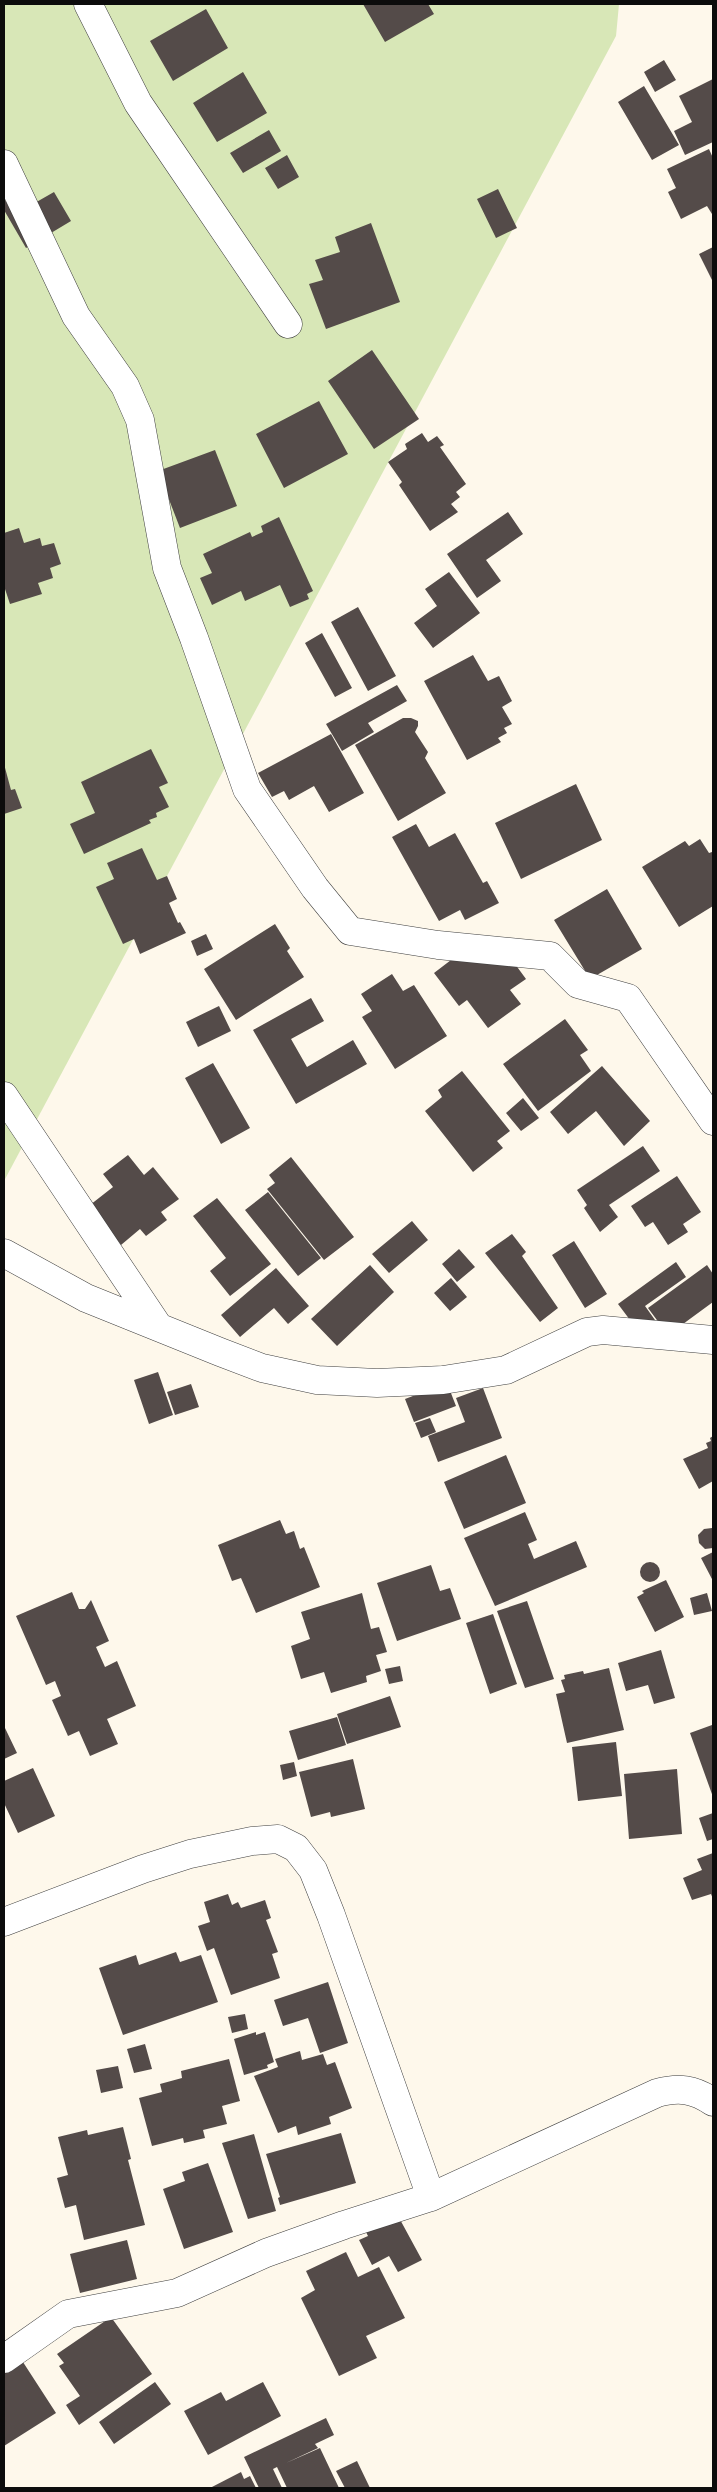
<svg xmlns="http://www.w3.org/2000/svg" width="717" height="2492" font-family="'Times New Roman',serif">
	<style>
		.green { fill: #d8e7b7 }
		.building { fill: #544b49 }
		.lines { fill: none; stroke-linecap: round; stroke-linejoin: round }
		.minor-casing { stroke: #3f3f3f; stroke-width: 29 }
		.minor { stroke: #fff; stroke-width: 28 }
	</style>
	<rect width="100%" height="100%" fill="#fef8eb"/>
	<path class="green" d="M4 4H619L616 36 4 1181Z"/>
	<path class="building" d="M363 4H428L434 14 385 42Z
		M206 9 228 48 173 81 150 41Z
		M664 60 676 80 655 92 644 72Z
		M243 72 267 113 217 142 193 103Z
		M713 79V142L685 155 674 131 692 122 679 96Z
		M644 86 679 145 652 160 618 102Z
		M269 130 281 151 243 173 230 153Z
		M709 149 713 158V214H712L707 206 681 219 668 192 676 188 667 169Z
		M287 155 299 177 278 189 265 168Z
		M498 189 517 228 496 238 477 199Z
		M24 190 33 204 54 192 71 221 26 248 4 210V202Z
		M371 223 400 302 326 329 309 284 323 280 315 260 340 252 335 237Z
		M713 247V282L699 254Z
		M372 350 419 419 374 449 328 381Z
		M319 401 348 454 284 488 256 434Z
		M422 433 428 442 437 436 444 445 440 447 466 484 456 492 460 497 451 504 458 512 430 531 399 485 402 482 388 462 407 449 405 444Z
		M215 450 237 506 180 528 158 471Z
		M508 512 523 534 486 560 501 581 477 598 447 554Z
		M279 517 313 591 307 594 309 599 290 607 280 585 245 601 241 591 212 605 200 578 212 573 203 554 250 532 252 537 263 532 261 526Z
		M19 528 24 543 40 538 42 546 54 543 61 564 50 568 53 578 38 583 42 594 10 604 4 586V533Z
		M449 572 480 613 433 648 414 623 437 606 425 589Z
		M358 607 396 676 368 691 331 622Z
		M322 633 352 688 335 697 305 643Z
		M473 655 488 681 499 676 512 701 502 707 512 724 504 728 507 733 498 738 501 742 467 760 424 681Z
		M397 685 407 701 368 723 374 732 342 751 326 724Z
		M403 718H411L418 721V726L415 732 428 752 425 758 446 793 398 821 355 745Z
		M331 734 364 793 329 812 314 786 289 800 284 791 272 797 258 773Z
		M151 749 168 783 159 787 169 807 156 813 157 817 149 820 151 823 84 854 70 824 95 813 81 782Z
		M4 764 11 790 15 789 22 808 4 814Z
		M576 784 602 840 521 879 495 823Z
		M416 824 429 847 455 833 483 883 487 881 499 903 465 920 460 910 439 921 392 837Z
		M700 839 709 853 712 852 713 855V906L679 927 642 867 685 841 689 846Z
		M142 848 157 880 167 876 177 899 169 903 178 923 180 922 186 933 140 954 134 939 123 944 96 887 114 879 107 863Z
		M607 889 642 949 590 979 554 920Z
		M275 924 290 948 287 951 304 977 236 1020 204 969Z
		M206 934 213 949 197 956 191 941Z
		M473 934 486 952 515 964 526 979 510 990 521 1004 488 1028 467 1000 459 1006 434 973 451 960 447 954Z
		M392 974 403 991 414 985 447 1036 395 1069 362 1017 372 1011 361 994Z
		M311 998 324 1021 291 1039 307 1067 353 1040 367 1064 296 1104 253 1030Z
		M219 1006 231 1031 198 1047 186 1022Z
		M565 1019 588 1050 580 1055 591 1071 538 1111 503 1064Z
		M213 1063 250 1128 221 1144 185 1078Z
		M602 1066 650 1121 624 1146 596 1111 568 1134 550 1112Z
		M462 1071 510 1131 497 1141 503 1148 473 1172 425 1111 442 1097 438 1090Z
		M523 1098 539 1118 521 1131 506 1113Z
		M643 1146 660 1171 609 1205 618 1217 600 1232 584 1208 587 1205 577 1190Z
		M128 1155 144 1175 153 1167 179 1199 161 1212 167 1220 146 1236 140 1229 121 1245 90 1205 113 1187 103 1174Z
		M291 1157 354 1237 324 1260 267 1189 275 1183 269 1175Z
		M677 1176 701 1212 683 1224 688 1232 668 1245 653 1222 645 1227 631 1206Z
		M268 1192 321 1258 298 1276 245 1210Z
		M217 1198 271 1264 230 1296 210 1271 226 1258 193 1216Z
		M412 1221 428 1240 389 1273 372 1254Z
		M512 1234 526 1252 522 1256 558 1308 540 1322 485 1253Z
		M574 1241 607 1294 585 1308 552 1255Z
		M459 1249 475 1267 457 1282 442 1264Z
		M676 1262 686 1277 645 1306 655 1320 639 1332 618 1304Z
		M370 1265 394 1292 337 1346 311 1319Z
		M707 1265 713 1274V1302L668 1335 648 1308Z
		M276 1268 309 1306 288 1324 274 1308 240 1337 221 1315Z
		M451 1278 467 1297 450 1311 434 1293Z
		M158 1372 173 1415 149 1424 134 1380Z
		M447 1383 456 1406 414 1422 405 1399Z
		M191 1384 199 1407 175 1415 167 1392Z
		M483 1388 502 1438 438 1462 428 1436 465 1422 456 1398Z
		M430 1418 436 1432 421 1438 415 1423Z
		M713 1436V1481L699 1489 683 1459 708 1448 706 1443 711 1441 710 1438Z
		M506 1455 526 1503 464 1529 444 1482Z
		M525 1512 537 1540 528 1544 534 1559 576 1541 587 1567 495 1606 464 1538Z
		M280 1520 286 1534 294 1531 300 1549 304 1547 320 1587 256 1613 241 1578 232 1581 218 1545Z
		M712 1528 713 1548 705 1549 699 1543 698 1535 704 1529Z
		M713 1552V1581L701 1558Z
		M640 1572a10 10 0 1 1 20 0a10 10 0 1 1-20 0Z
		M431 1565 440 1591 450 1588 461 1619 397 1641 377 1583Z
		M666 1580 684 1617 655 1632 637 1597 644 1593 642 1591Z
		M72 1592 79 1609H85L91 1600 109 1641 96 1647 105 1667 117 1661 136 1706 107 1719 118 1744 90 1756 79 1731 68 1736 52 1700 61 1696 55 1681 46 1685 16 1616Z
		M362 1593 371 1629 379 1627 387 1652 376 1655 381 1671 366 1676 367 1682 331 1693 324 1672 301 1679 291 1646 310 1639 301 1612Z
		M707 1593 712 1611 694 1615 690 1598Z
		M527 1601 554 1679 525 1688 497 1611Z
		M493 1614 517 1684 490 1694 466 1623Z
		M661 1650 675 1698 654 1704 648 1685 626 1691 618 1663Z
		M400 1666 403 1681 389 1684 385 1669Z
		M609 1668 624 1730 567 1743 556 1694 565 1692 561 1680 565 1679 564 1675 583 1671 584 1674Z
		M390 1696 401 1727 347 1744 337 1714Z
		M337 1717 346 1745 298 1760 289 1731Z
		M712 1725 713 1730V1797L690 1733Z
		M5 1728 17 1753 4 1759V1729Z
		M616 1742 622 1796 578 1801 572 1747Z
		M353 1759 365 1809 331 1817 330 1812 311 1817 299 1772Z
		M294 1762 297 1776 283 1780 280 1765Z
		M33 1768 55 1816 18 1833 4 1803V1781Z
		M677 1769 682 1834 629 1839 624 1774Z
		M713 1813V1839L707 1841 699 1818Z
		M713 1853V1899L711 1894 692 1900 683 1878 702 1870 697 1859Z
		M228 1894 232 1905 238 1902 241 1908 265 1900 271 1918 266 1920 278 1952 272 1954 280 1978 231 1995 214 1948 207 1951 198 1926 210 1922 204 1902Z
		M176 1952 180 1962 201 1955 218 2002 123 2035 99 1968 136 1955 139 1965Z
		M328 1982 348 2043 320 2053 308 2018 283 2026 274 2000Z
		M245 2014 248 2029 232 2033 228 2017Z
		M256 2032V2035L265 2032 274 2062 267 2065 268 2068 244 2075 234 2039Z
		M145 2044 152 2069 134 2073 127 2049Z
		M300 2051 302 2060 323 2054 327 2065 335 2062 352 2108 329 2117 331 2124 298 2135 296 2126 278 2133 254 2076 278 2067 275 2059Z
		M229 2059 240 2101 222 2106 227 2124 203 2130 205 2138 184 2143 183 2138 152 2146 139 2098 162 2092 160 2084 182 2078 181 2071Z
		M118 2066 123 2088 101 2093 96 2070Z
		M123 2127 131 2159 128 2160 145 2225 84 2240 76 2205 65 2208 57 2178 68 2175 58 2137 87 2130 88 2135Z
		M341 2133 356 2183 280 2205 278 2198 280 2197 266 2154Z
		M254 2134 276 2211 248 2219 222 2143Z
		M208 2163 233 2232 184 2249 163 2189 185 2181 182 2172Z
		M397 2214 422 2260 398 2272 389 2256 372 2265 359 2240 368 2236 365 2230Z
		M127 2240 137 2279 80 2293 70 2254Z
		M346 2252 358 2277 379 2267 405 2318 366 2336 377 2358 339 2376 301 2298 315 2290 306 2271Z
		M111 2317 152 2374 79 2425 66 2405 80 2396 59 2366 64 2363 57 2354Z
		M21 2359 56 2413 4 2446V2370Z
		M155 2382 171 2404 114 2444 99 2422Z
		M263 2382 281 2416 208 2455 184 2411 221 2392 226 2401Z
		M326 2418 334 2435 315 2444 318 2448 286 2463 320 2448 339 2488H287L277 2467 273 2469 282 2488H259L244 2457Z
		M357 2461 370 2488H345L336 2471Z
		M241 2472 244 2479 250 2476 256 2488H210Z"/>
	<g class="lines">
		<defs>
			<path id="minor" d="M88 4 138 103 288 324
				M4 164 76 316 125 386 140 420 167 568 194 638 247 789 315 888 350 931 438 945 550 956 578 984 628 998 713 1121
				M4 1096 158 1326
				M4 1253 86 1298 220 1352 262 1368 317 1380 377 1383 443 1380 506 1370 587 1332 603 1330 713 1340
				M4 1922 143 1869 190 1854 252 1841 278 1839 296 1848 313 1870 331 1915 431 2197
				M4 2359 68 2314 177 2293 266 2253 344 2225 431 2197 657 2093C679 2087 694 2089 713 2102"/>
		</defs>
		<use href="#minor" class="minor-casing"/>
		<use href="#minor" class="minor"/>
	</g>
	<rect width="717" height="2492" fill="none" stroke="#0c0c0c" stroke-width="10"/>
</svg>
